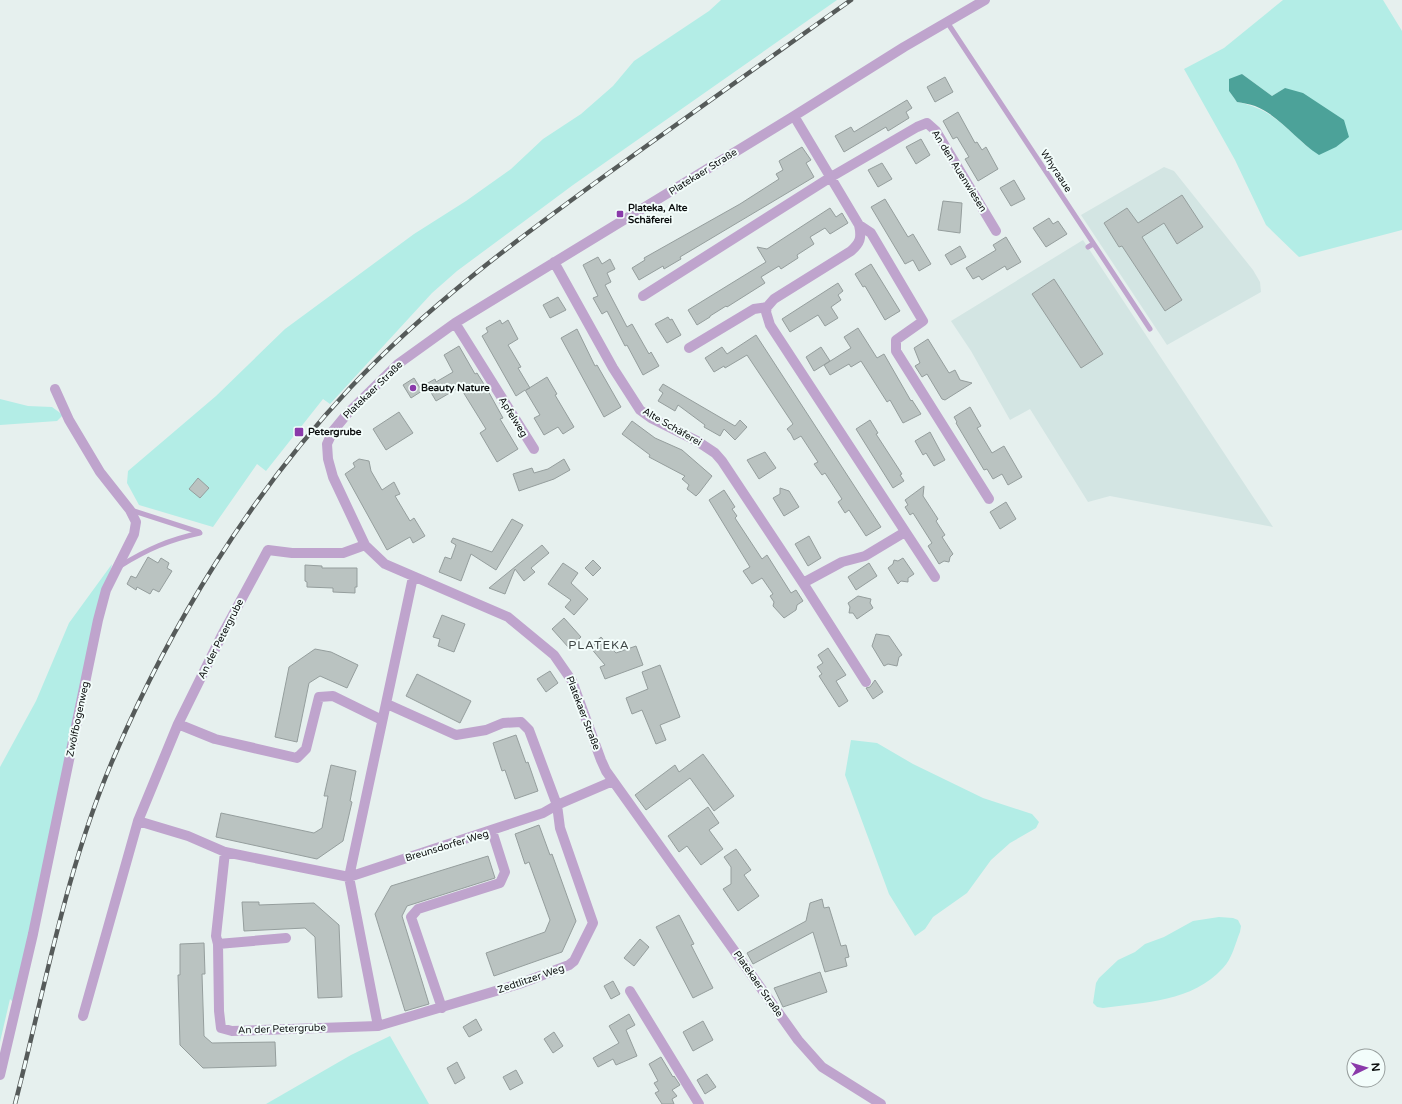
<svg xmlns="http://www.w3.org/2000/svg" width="1402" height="1104" font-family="'Varela Round',sans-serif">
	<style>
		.built { fill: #d3e5e3 }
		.green { fill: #b3ede6; fill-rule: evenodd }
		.water { fill: #4ca299 }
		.building { fill: #bac3c1; stroke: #959e9d }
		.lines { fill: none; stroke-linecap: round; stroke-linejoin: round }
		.service { stroke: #bfa4cd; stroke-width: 5 }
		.minor { stroke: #bfa4cd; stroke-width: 10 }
		.rail-casing { stroke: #565b5a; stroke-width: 4.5 }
		.rail { stroke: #f3fdfb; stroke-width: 3; stroke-dasharray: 9; stroke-linecap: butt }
		.poi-dot { fill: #8a3aaa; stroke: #f3fdfb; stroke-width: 1.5 }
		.labels { text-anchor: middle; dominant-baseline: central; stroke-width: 4; stroke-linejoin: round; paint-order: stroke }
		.street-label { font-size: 10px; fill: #0d1010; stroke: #f3fdfb }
		.poi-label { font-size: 10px; font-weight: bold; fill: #0d1010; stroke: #f3fdfb; text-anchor: start }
		.quarter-label { font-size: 12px; letter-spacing: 1px; fill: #3e4544; stroke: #f3fdfb }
	</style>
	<rect width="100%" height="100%" fill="#e6f0ee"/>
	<path class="built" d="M1164 167 1174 171 1253 270 1260 282 1261 292 1167 345 1081 215Z
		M1083 240 1273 527 1110 496 1088 502 1030 409 1010 420 971 351 951 321Z"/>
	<path class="green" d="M721 0H837L573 185 457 271 432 293 330 404 323 399 266 471 257 464 213 527 139 505 127 483 128 471 216 396 285 329 414 234 466 201 511 169 543 139 581 114 613 86 634 61 709 11Z
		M1283 0H1383L1402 31V230L1299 257 1266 225 1235 160 1184 69 1224 48ZM1242 74 1272 96 1285 88 1309 148C1285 127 1270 108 1237 102L1229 91Z
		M0 399 28 406 52 407 63 415 57 421 0 425Z
		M112 564 14 1003 10 999 0 1042V767L36 701 69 623Z
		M851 740 877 743 913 764 983 798 1032 814 1039 822 1036 828 1010 843 991 860 967 893 933 917 925 929 915 936 889 894 845 775Z
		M1219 917 1233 918 1238 920 1241 926 1240 932C1235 944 1232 959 1223 968 1192 1002 1145 1002 1103 1008L1097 1007 1093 1003 1096 983 1099 978 1118 960 1135 952 1145 944 1164 937 1193 921Z
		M390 1036 429 1104H266L351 1055Z"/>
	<path class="water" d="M1242 74 1272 96 1285 88 1303 93 1344 120 1349 137 1336 147 1319 155C1296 140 1280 116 1255 106 1250 104 1243 103 1237 102L1229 91V79Z"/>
	<path class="building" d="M945 77 953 92 935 102 927 87Z
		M907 100 912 108 906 112 909 118 888 131 886 127 844 152 835 136 851 127 854 132Z
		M958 112 975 143 977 142 982 150 986 147 998 169 978 181 965 159 969 157 957 137 953 139 943 121Z
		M921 139 930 155 916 164 906 147Z
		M802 147 811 160 806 163 814 177 680 257 681 259 664 269 663 266 639 280 632 268 645 260 644 258 740 204 779 179 776 174 783 170 779 161Z
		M882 163 892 179 878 187 868 170Z
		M1014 180 1025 199 1011 206 1000 188Z
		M1182 195 1203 227 1177 244 1164 223 1142 237 1182 300 1165 311 1122 246 1119 247 1104 223 1127 208 1138 223Z
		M885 199 908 237 913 234 931 264 919 271 913 260 905 264 871 207Z
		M943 201 962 203 960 233 938 230Z
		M830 208 836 217 842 213 848 223 830 234 825 228 810 237 814 244 797 255 798 258 781 269 779 266 761 277 765 283 727 307 726 306 710 316V317L697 325 688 310 766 262 757 247 767 249Z
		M1049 218 1053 224 1058 221 1067 234 1046 247 1033 228Z
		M1006 237 1021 262 1007 270 1005 266 982 280 979 276 973 279 966 268 996 250 993 245Z
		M960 246 966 257 951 265 945 255Z
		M598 257 602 264 610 259 615 269 607 273 611 282 605 285 627 327 632 324 649 354 651 352 659 366 643 375 627 345 625 346 607 311 602 314 593 298 598 296 583 265Z
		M871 264 900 311 885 320 865 286 863 287 855 274Z
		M1054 279 1103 354 1081 368 1032 294Z
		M838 283 843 291 838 295 841 300 831 307 838 318 825 326 818 315 790 332 782 319Z
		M558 297 566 310 550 318 543 305Z
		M668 317 670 320 672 319 681 335 667 343 655 324Z
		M500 320 502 324 508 320 518 339 508 345 521 367 518 368 530 388 526 390 547 377 557 394 555 395 574 427 563 434 558 427 544 435 534 418 540 415 525 390 516 396 482 336 488 332 486 328Z
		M858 328 877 358 884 354 911 401 912 400 921 414 903 423 890 400 887 402 861 361 851 367 849 364 830 375 824 365 851 348 844 337Z
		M577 329 595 366 597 365 621 407 604 417 561 338Z
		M756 335 881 527 866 536 849 510 845 513 838 502 842 499 825 473 822 475 814 464 818 462 801 436 794 440 791 434 787 429 793 424 747 355 725 368 724 366 714 372 705 358 722 347 727 354Z
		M928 339 949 373 955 370 960 380 972 383 945 400 942 399 927 374 922 377 915 366 920 363 914 348Z
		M459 346 475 374 477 373 487 389 503 418 500 419 518 449 497 462 480 433 486 429 460 387 436 401 426 384 435 379 436 382 453 372 444 355Z
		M821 347 830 361 814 371 806 357Z
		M414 378 422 391 411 398 403 385Z
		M663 384 735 426 740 420 747 427 735 440 724 429 720 436 704 427 705 425 678 405 675 411 658 401 663 393 659 390Z
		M970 407 981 426 977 428 992 453 1004 446 1022 477 1008 485 1002 474 993 479 987 469 984 470 956 423 957 422 954 417Z
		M399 412 413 433 386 450 373 429Z
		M870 420 878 433 876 434 902 474 900 475 904 481 893 488 856 429Z
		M632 421 655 438 682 450 712 476 699 493 696 496 687 489 689 485 682 479 685 476 649 457 650 455 622 434Z
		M930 432 945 460 934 466 926 453 923 455 915 441Z
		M765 452 776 468 759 479 747 460Z
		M359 459 369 461 371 471 382 490 394 482 400 494 395 496 410 521 414 518 425 536 413 543 410 537 387 550 345 474 355 467 353 463Z
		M564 459 570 470 554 479 519 491 513 474 532 468 534 473 548 469Z
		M198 478 209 488 200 498 189 489Z
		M924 486 923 496 938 519 936 521 945 535 942 537 953 554 950 557 949 562 944 561 939 564 928 546 932 543 913 513 910 515 905 507 908 505 905 500Z
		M780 488 789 491 799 507 784 516 773 498 780 494Z
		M724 490 735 507 732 509 737 516 735 518 762 559 767 555 791 593 796 590 803 601 797 605 796 610 784 618 773 606 774 602 770 596 773 594 762 578 752 584 743 571 750 567 709 500Z
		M1006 502 1016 519 1000 529 990 512Z
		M512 519 523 525 496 570 471 554 461 581 439 572 445 557 451 559 456 545 451 542 453 538 492 552Z
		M809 536 821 558 808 566 795 544Z
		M542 545 549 553 531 568 535 572 524 581 515 569 505 594 489 588Z
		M148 557 158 563 161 558 169 563 167 568 172 571 159 592 153 589 150 594 137 587 136 590 127 584 131 576 136 578Z
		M903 558 914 574 908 578V582L901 581 898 584 888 568 893 564 894 560 898 561Z
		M593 560 601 568 593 576 585 568Z
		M563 563 578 573 571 583 588 599 574 615 565 607 571 600 548 584Z
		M869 563 877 576 856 590 848 577Z
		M305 565 322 566V568H357V587H355V593L333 592V588L307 587V582L305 581Z
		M858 596 871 599 870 603 873 608 857 619 853 613H849L850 607 848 603Z
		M442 615 465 624 454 652 438 646 440 639 433 637Z
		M564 618 581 637 569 648 552 629Z
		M876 634 889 636 902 655 899 657 897 666 888 664 884 666 872 646Z
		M601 637 616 653 636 646 643 665 605 679 600 667 605 665 590 647Z
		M828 648 846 675 836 681 848 701 839 707 819 676 822 674 817 667 823 663 818 655Z
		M315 649 331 652 358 665 347 688 320 676 309 683 297 742 275 737 289 667Z
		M660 665 680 717 660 725 666 740 656 744 642 710 632 714 626 698 648 689 642 672Z
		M550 671 558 683 546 692 537 679Z
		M417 674 471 701 460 723 406 696Z
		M875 680 883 692 873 699 866 688 870 687Z
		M516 735 526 763 528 762 538 791 515 799 505 770 502 771 493 743Z
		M703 754 734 796 714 811 690 778 646 810 635 795 675 765 679 772Z
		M331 765 356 771 350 801 352 802 343 841 317 859 216 837 221 813 314 833 322 828 328 796H324Z
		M708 807 719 823 709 830 723 849 701 865 687 846 679 852 668 836Z
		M539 825 550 855 552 854 576 921 562 952 494 976 486 953 545 932 550 920 529 862 525 864 515 834Z
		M736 849 751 870 744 875 759 896 738 911 723 889 731 884V867L724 857Z
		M488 856 495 878 407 906 402 916 429 1004 405 1011 375 914 391 886Z
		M822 899 824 908 829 907 841 946 846 945 849 957 845 958 847 966 825 972 813 932 753 964 747 953 806 921 810 903Z
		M242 902H259V905L314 903 339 925 342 997 318 998 315 937 305 928 244 931Z
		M679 915 694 944 691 945 713 988 693 998 656 927Z
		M640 939 649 947 634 966 624 958Z
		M204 943 205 974H202L204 1036 212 1043 275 1042 276 1066 203 1068 180 1045 178 975H180V944Z
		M820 972 827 992 783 1007 774 988Z
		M613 981 620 994 611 999 604 986Z
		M629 1014 635 1025 626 1030 637 1056 616 1065 613 1059 598 1067 593 1058 619 1043 609 1026Z
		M476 1019 482 1030 469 1037 463 1027Z
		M703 1021 713 1040 693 1051 683 1032Z
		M554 1032 563 1046 553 1053 544 1039Z
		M661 1057 673 1077 674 1076 680 1085 672 1090 677 1096 672 1099 674 1104H662L655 1093 659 1091 654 1083 658 1081 649 1064Z
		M457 1062 465 1078 455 1084 447 1068Z
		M516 1070 523 1083 510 1090 503 1077Z
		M707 1074 716 1087 705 1094 697 1080Z"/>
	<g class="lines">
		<path class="service" d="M947 22 1150 329
			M1088 247 1093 244
			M131 510 199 532
			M120 566C148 549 168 540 200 533"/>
		<path class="minor" d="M794 116 859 225C862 238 860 243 851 251L774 299 767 307 766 312 770 325 935 577
			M859 225 871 233 923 321 896 340V351L989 499
			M554 262 613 368 640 410 651 418 697 441 715 453 722 461 803 583 866 682
			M643 296 831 177 917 127 927 123 936 131 996 231
			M455 323 534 449
			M689 348 754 309 767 307
			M803 583 842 562 865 556 905 532
			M387 704 456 735 486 730 503 723 521 722 529 730 557 805 560 828 593 923 574 961 569 965 519 984 378 1026 349 877 413 577
			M178 724 215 739 297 758 306 749 319 697 333 696 382 720
			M138 821 188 836 225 852 349 877 543 813 557 805 613 781
			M225 852 216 936 218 944 219 1011 221 1028 232 1031 378 1026
			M218 944 286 938
			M630 991 699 1104
			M442 1008 411 917 418 909 500 883 505 872 492 831
			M83 1016 138 821 178 724 221 637 268 550 292 553H343L365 545
			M0 1075 33 934 98 620 106 590 134 534 136 522 130 510 100 472 69 420 55 389
			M881 1104 822 1067 798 1040 606 771 601 760 572 681 554 655 508 617 385 564 365 545 333 477 328 459 327 444 333 431 347 414 398 364 455 323 794 116 904 47 985 0"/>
		<defs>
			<path id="rail" d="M15 1104C45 988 66 868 114 757 171 624 250 495 350 388 427 306 519 238 610 172 690 115 770 57 851 0"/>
		</defs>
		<use href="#rail" class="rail-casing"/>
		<use href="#rail" class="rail"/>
	</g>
	<g class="poi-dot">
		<rect x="616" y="210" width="8" height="8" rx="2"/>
		<circle cx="413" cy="388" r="4"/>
		<rect x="294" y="427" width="10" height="10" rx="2"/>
	</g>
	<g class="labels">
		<g class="street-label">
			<text transform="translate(959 171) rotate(58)">An den Auenwiesen</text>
			<text transform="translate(1056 171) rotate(57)">Whyraaue</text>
			<text transform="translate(703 172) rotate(-32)">Platekaer Straße</text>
			<text transform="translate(373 390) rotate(-44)">Platekaer Straße</text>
			<text transform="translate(513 417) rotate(58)">Apfelweg</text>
			<text transform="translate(672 427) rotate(30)">Alte Schäferei</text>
			<text transform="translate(221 639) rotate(-63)">An der Petergrube</text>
			<text transform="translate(583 713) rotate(69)">Platekaer Straße</text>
			<text transform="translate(78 719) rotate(-78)">Zwölfbogenweg</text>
			<text transform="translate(447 846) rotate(-17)">Breunsdorfer Weg</text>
			<text transform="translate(531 979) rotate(-19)">Zedtlitzer Weg</text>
			<text transform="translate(758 984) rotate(55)">Platekaer Straße</text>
			<text transform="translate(282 1029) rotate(-2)">An der Petergrube</text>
		</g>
		<g class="poi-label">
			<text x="628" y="208">Plateka, Alte<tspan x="628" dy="12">Schäferei</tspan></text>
			<text x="421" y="388">Beauty Nature</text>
			<text x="308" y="432">Petergrube</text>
		</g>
		<g class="quarter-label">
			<text x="599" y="645">PLATEKA</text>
		</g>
	</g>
	<g transform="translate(1366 1068) rotate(85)"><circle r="19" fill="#f3fdfb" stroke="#979e9d"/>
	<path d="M0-3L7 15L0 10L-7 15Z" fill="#8a3aaa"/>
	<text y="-6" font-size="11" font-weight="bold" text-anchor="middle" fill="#0d1010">N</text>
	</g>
</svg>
